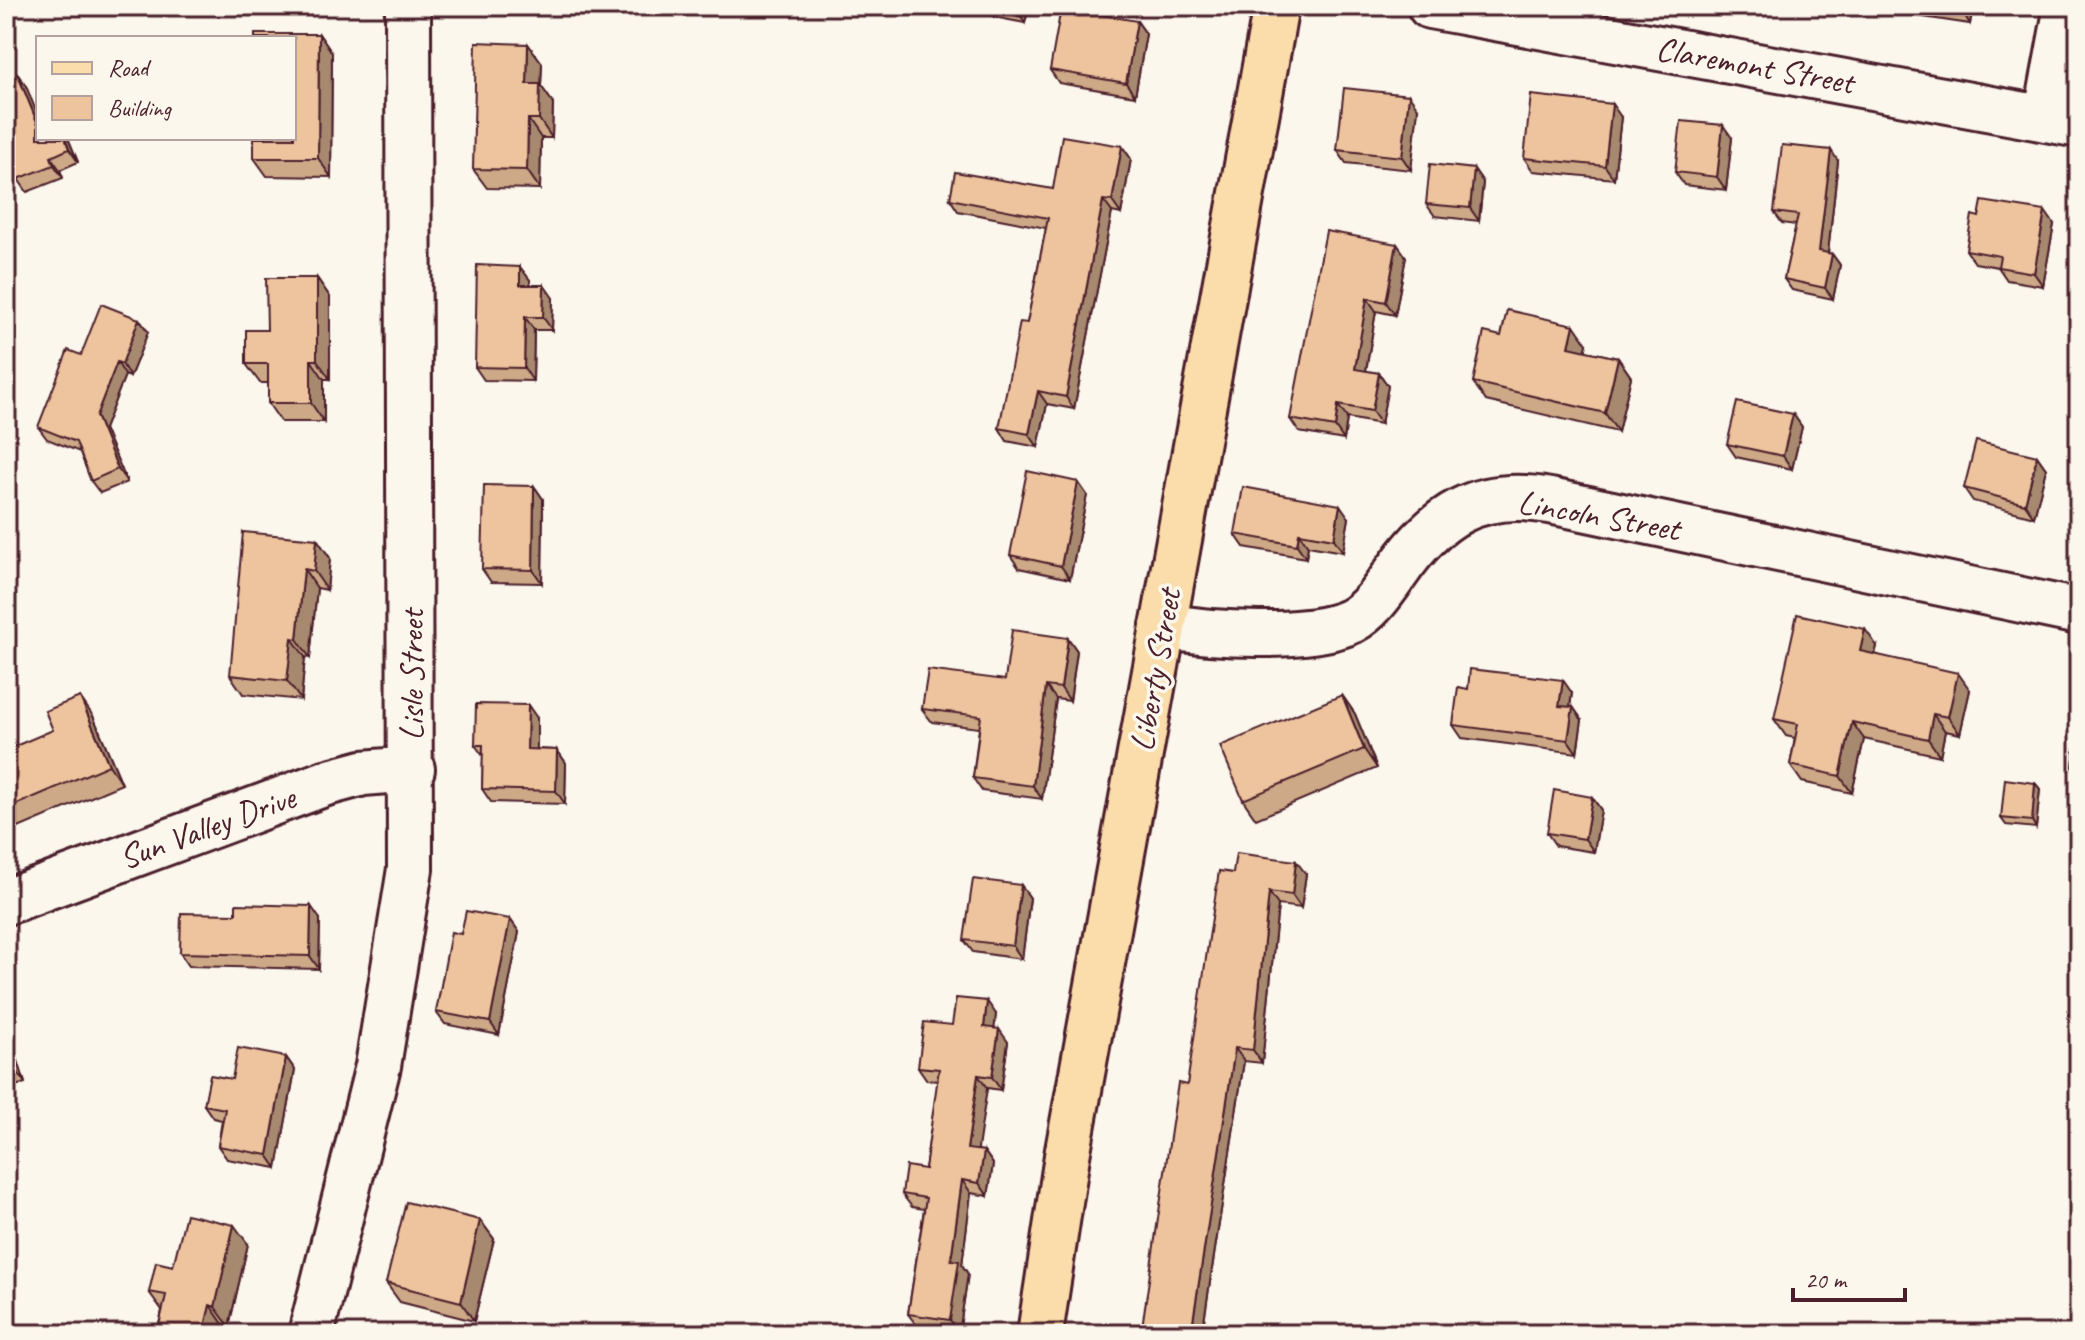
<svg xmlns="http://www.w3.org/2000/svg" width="2085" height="1340" font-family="Caveat,sans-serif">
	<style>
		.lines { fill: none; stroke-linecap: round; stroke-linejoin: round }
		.minor-casing { stroke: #4a1f2b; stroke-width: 50 }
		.major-casing { stroke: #4a1f2b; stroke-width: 50 }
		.minor { stroke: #fbf7ec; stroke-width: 44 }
		.major { stroke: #fbddab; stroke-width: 44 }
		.wall { fill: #cda988; stroke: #4a1f2b; stroke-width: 2 }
		.shaded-wall { fill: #a7896f; stroke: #4a1f2b; stroke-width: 2 }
		.building { fill: #eec49e; stroke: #4a1f2b; stroke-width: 2 }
		.labels { text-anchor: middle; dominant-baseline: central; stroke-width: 7; stroke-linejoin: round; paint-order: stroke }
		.street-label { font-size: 34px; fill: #4a1f2b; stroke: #fbf7ec }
	</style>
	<rect width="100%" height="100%" fill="#fbf7ec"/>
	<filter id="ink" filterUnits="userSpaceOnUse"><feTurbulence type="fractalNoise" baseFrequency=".0125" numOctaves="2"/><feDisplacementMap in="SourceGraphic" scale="16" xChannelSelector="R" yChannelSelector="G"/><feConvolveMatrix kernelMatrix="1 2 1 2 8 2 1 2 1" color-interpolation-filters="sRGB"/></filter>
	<g filter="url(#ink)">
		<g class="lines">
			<defs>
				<path id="minor" d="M1430 6 2079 125
					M2046 119 2067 6
					M1163 626C1209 634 1309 641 1351 621 1370 611 1384 590 1396 573 1436 515 1478 488 1550 501L2079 612
					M6 902 326 783 363 773 412 769
					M311 1334 378 1066 410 869 408 6"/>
				<path id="major" d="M1040 1334 1067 1156 1276 6"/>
			</defs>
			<use href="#minor" class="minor-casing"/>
			<use href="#major" class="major-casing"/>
			<use href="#minor" class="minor"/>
			<use href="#major" class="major"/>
		</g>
		<path class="wall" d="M991 6H1029L1025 23 994 17 990 11Z
			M1910 6H1973L1970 24 1917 16Z
			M1137 21 1146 34 1135 96 1059 83 1050 70Z
			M319 34 332 53 331 177 267 176 254 158Z
			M528 44 542 63 541 86 553 103 552 138H541L540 189 487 188 473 169Z
			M26 86 38 138H68L78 162 60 170 63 178 27 192 18 179Z
			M1418 108 1411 170 1346 163 1337 150Z
			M1621 117 1614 179 1533 171 1524 158Z
			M1732 138 1726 190 1684 185 1675 172Z
			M1122 146 1131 159 1121 214 1112 212 1074 409 1047 404 1038 447 1007 441 999 428 1027 323 1046 228 958 211 950 199 1053 189Z
			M1838 161 1828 253 1832 254 1840 265 1833 299 1792 290 1784 279 1796 225 1782 223 1774 212Z
			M1474 169 1483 182 1479 221 1435 216 1426 204Z
			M1979 217 2054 224 2043 286 2007 280 1998 267 1975 263 1966 250Z
			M1397 244 1406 257 1395 315 1376 311 1366 371 1379 373 1388 386 1381 424 1347 418 1344 440 1299 432 1290 419Z
			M520 267 530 280V285L553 298 552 330H534L533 381 484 380 475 367Z
			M317 278 330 297V379H324V422H281L268 403V383H260L246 364 267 330Z
			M139 319 148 332 130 377 125 375 104 429 127 482 100 493 91 481 80 452 47 439 38 427 81 355Z
			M1501 336 1587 344 1585 351 1618 358 1631 377 1618 432 1486 401 1473 382Z
			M1793 414 1802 427 1792 469 1736 457 1727 444Z
			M2037 456 2046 469 2034 517 1973 501 1964 488Z
			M1078 482 1087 495 1070 579 1019 568 1010 555Z
			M534 486 543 499 542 583 491 582 482 569Z
			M1349 518 1343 552 1308 546 1306 558 1244 547 1235 534Z
			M317 539 330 558 327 590 317 588 310 658 305 657 301 700 243 694 230 675Z
			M1068 638 1077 651 1070 701 1056 699 1042 799 982 791 973 778 979 728 932 722 922 709 1005 680Z
			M1877 646 1875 654 1970 690 1960 734 1945 731 1940 756 1864 739 1852 793 1802 782 1790 765 1795 738 1786 736 1774 719Z
			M1468 689 1572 693 1570 707H1573L1582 720 1577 753 1462 738 1453 725Z
			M1342 695 1355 714 1377 768 1256 819 1243 800Z
			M2079 702V778L2073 769Z
			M93 716 122 784 9 832 6 827V750Z
			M537 718V749L557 750 566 763 565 804 491 802 482 789 483 756 475 745Z
			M2035 783 2040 789 2036 828 2006 825 2001 818Z
			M1592 797 1601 810 1594 852 1556 846 1547 833Z
			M1233 873 1306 874 1301 908 1278 905 1262 1063 1244 1061 1202 1334H1141Z
			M1021 885 1030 898 1022 959 973 952 964 940Z
			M320 919 319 969 189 966 180 953Z
			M510 919 519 932 499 1035 445 1024 436 1012 461 934Z
			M996 1014 994 1028 1008 1042 1001 1090 987 1088 977 1150 984 1151 993 1164 988 1196 971 1193 962 1265 968 1274 959 1333 918 1327 908 1314 924 1209 912 1207 902 1194 925 1169 938 1081 927 1080 918 1067 952 1025Z
			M6 1030 10 1036 25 1083 6 1089Z
			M286 1057 295 1070 277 1168 227 1159 218 1146 222 1120 213 1118 204 1105Z
			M480 1220 494 1239 474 1321 400 1302 386 1283Z
			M248 1244 229 1326 223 1324 221 1334H157L162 1310 149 1292 173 1266Z"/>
		<path class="shaded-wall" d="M1023 6H1029L1025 23 1021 16Z
			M1963 6H1973L1970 24 1962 11Z
			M1137 21 1146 34 1135 96 1126 83Z
			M319 34 332 53 331 177 318 158Z
			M528 44 542 63 541 86 553 103 552 138 539 119 527 84Z
			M17 73 26 86 38 116V124Z
			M1409 95 1418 108 1411 170 1402 157Z
			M1612 104 1621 117 1614 179 1605 166Z
			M528 119 541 138 540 189 527 170Z
			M1723 125 1732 138 1726 190 1717 177Z
			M65 138H68L78 162 69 149Z
			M1122 146 1131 159 1121 214 1112 201Z
			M1831 150 1838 161 1827 262 1819 251Z
			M51 157 60 170 63 178 54 165Z
			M1474 169 1483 182 1479 221 1470 208Z
			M1103 200 1112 212 1074 409 1066 397Z
			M2045 211 2054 224 2043 286 2034 273Z
			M1397 244 1406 257 1395 315 1386 302Z
			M1832 254 1840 265 1833 299 1825 288Z
			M520 267 530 280V298L520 285Z
			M317 278 330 297V379L317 360Z
			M544 285 553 298 552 330 543 317Z
			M1367 298 1376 311 1364 382 1355 369Z
			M525 317 534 330 533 381 524 368Z
			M139 319 148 332 130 377 122 364Z
			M1574 325 1587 344 1582 366 1569 347Z
			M1618 358 1631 377 1618 432 1605 413Z
			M311 360 324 379V422L311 403Z
			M117 362 125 375 104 429 127 482 118 469 96 416Z
			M1379 373 1388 386 1381 424 1372 411Z
			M1038 391 1047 404 1038 447 1029 434Z
			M1338 405 1347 418 1344 440 1335 427Z
			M1793 414 1802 427 1792 469 1783 456Z
			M2037 456 2046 469 2034 517 2025 504Z
			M1078 482 1087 495 1070 579 1061 566Z
			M534 486 543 499 542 583 533 570Z
			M1340 505 1349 518 1343 552 1334 539Z
			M1299 533 1308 546 1306 558 1297 545Z
			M317 539 330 558 327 590 314 571Z
			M304 569 317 588 310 658 297 639Z
			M1865 629 1877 646 1872 668 1860 651Z
			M292 638 305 657 301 700 287 681Z
			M1068 638 1077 651 1070 701 1061 688Z
			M1958 673 1970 690 1960 734 1948 717Z
			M1563 680 1572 693 1568 719 1559 706Z
			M1046 686 1056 699 1042 799 1033 786Z
			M1342 695 1355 714 1377 768 1364 749Z
			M80 697 93 716 122 784 109 765Z
			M528 705 537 718V762L527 749Z
			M1573 707 1582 720 1577 753 1568 740Z
			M1933 714 1945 731 1940 756 1928 739Z
			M1852 722 1864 739 1852 793 1840 776Z
			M557 750 566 763 565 804 556 791Z
			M2035 783 2040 789 2036 828 2032 821Z
			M1592 797 1601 810 1594 852 1585 839Z
			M1296 861 1306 874 1301 908 1292 895Z
			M1021 885 1030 898 1022 959 1013 946Z
			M1269 892 1278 905 1262 1063 1253 1050Z
			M311 906 320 919 319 969 310 956Z
			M510 919 519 932 499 1035 490 1022Z
			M987 1001 996 1014 993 1040 984 1027Z
			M999 1029 1008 1042 1001 1090 992 1077Z
			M6 1030 10 1036 25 1083 16 1070 6 1038Z
			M1235 1048 1244 1061 1202 1334H1191Z
			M286 1057 295 1070 277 1168 268 1155Z
			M978 1075 987 1088 976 1162 967 1149Z
			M984 1151 993 1164 988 1196 979 1183Z
			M962 1180 971 1193 962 1265 968 1274 959 1333 950 1320 951 1260Z
			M480 1220 494 1239 474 1321 461 1302Z
			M234 1225 248 1244 229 1326 215 1307Z
			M210 1305 223 1324 221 1334H203Z"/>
		<path class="building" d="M991 6H1023L1021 16 990 11Z
			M1926 6H1963L1962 11Z
			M1061 8 1137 21 1126 83 1050 70Z
			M255 34H319L318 158H254V138H294V38H255Z
			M476 42 528 44 527 84H540L539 119H528L527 170 473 169Z
			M17 73 37 122 38 121V138H65L69 149 51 157 54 165 18 179 6 151V78Z
			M1344 88 1409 95 1402 157 1337 150Z
			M1531 95 1612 104 1605 166 1524 158Z
			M1681 121 1723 125 1717 177 1675 172Z
			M1062 136 1122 146 1112 201 1103 200 1066 397 1038 391 1029 434 999 428 1020 322 1027 323 1048 218 950 199 955 172 1053 189Z
			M1782 145 1831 150 1819 251 1832 254 1825 288 1784 279 1798 215 1774 212Z
			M1430 164 1474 169 1470 208 1426 204Z
			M1982 201 2045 211 2034 273 1998 267 2000 256 1966 250 1972 215 1979 217Z
			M1326 231 1397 244 1386 302 1367 298 1355 369 1379 373 1372 411 1338 405 1335 427 1290 419Z
			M477 265 520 267V285H544L543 317H525L524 368 475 367Z
			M266 278H317V360H311V403H268V364H246V330H267Z
			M101 304 139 319 122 364 117 362 96 416 118 469 91 481 76 442 38 427 68 350 81 355Z
			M1507 310 1574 325 1569 347 1618 358 1605 413 1473 382 1484 332 1501 336Z
			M1737 402 1793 414 1783 456 1727 444Z
			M1976 441 2037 456 2025 504 1964 488Z
			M1027 471 1078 482 1061 566 1010 555Z
			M484 485 534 486 533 570 482 569Z
			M1243 487 1340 505 1334 539 1299 533 1297 545 1235 534Z
			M243 532 317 539 314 571 304 569 297 639 292 638 287 681 230 675Z
			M1797 614 1865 629 1860 651 1958 673 1948 717 1933 714 1928 739 1852 722 1840 776 1790 765 1798 724 1774 719Z
			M1012 630 1068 638 1061 688 1046 686 1033 786 973 778 981 716 922 709 928 670 1005 680Z
			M1470 669 1563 680 1559 706 1573 707 1568 740 1453 725 1458 687 1468 689Z
			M1342 695 1364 749 1243 800 1220 746Z
			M80 697 109 765 6 809V750L53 730 45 711Z
			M2079 702V769H2073Z
			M476 704 528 705 527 749 557 750 556 791 482 789 483 745H475Z
			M2005 779 2035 783 2032 821 2001 818Z
			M1554 790 1592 797 1585 839 1547 833Z
			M1236 853 1296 861 1292 895 1269 892 1253 1050 1235 1048 1191 1334H1141L1178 1083 1187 1085 1219 871 1233 873Z
			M973 879 1021 885 1013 946 964 940Z
			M236 904 311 906 310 956 180 953 181 913 236 914Z
			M466 911 510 919 490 1022 436 1012 451 932 461 934Z
			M956 998 987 1001 984 1027 999 1029 992 1077 978 1075 967 1149 984 1151 979 1183 962 1180 951 1260 959 1261 950 1320 908 1314 926 1198 902 1194 906 1166 925 1169 939 1069 918 1067 924 1022 952 1025Z
			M6 1038 16 1070 6 1073Z
			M238 1048 286 1057 268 1155 218 1146 225 1109 204 1105 210 1075 232 1079Z
			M406 1202 480 1220 461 1302 386 1283Z
			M186 1214 234 1225 215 1307 210 1305 203 1334H157L166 1295 149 1292 156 1262 173 1266Z"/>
	</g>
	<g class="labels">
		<g class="street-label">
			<text transform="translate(1755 65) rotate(10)">Claremont Street</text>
			<text transform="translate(1599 515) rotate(10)">Lincoln Street</text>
			<text transform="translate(1155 670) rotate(-80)">Liberty Street</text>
			<text transform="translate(411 675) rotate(-90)">Lisle Street</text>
			<text transform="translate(207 827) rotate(-20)">Sun Valley Drive</text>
		</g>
	</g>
	<rect width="2085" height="1340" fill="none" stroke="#fbf7ec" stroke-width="32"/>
	<rect x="16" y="16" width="2053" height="1308" fill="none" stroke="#4a1f2b" stroke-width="3" filter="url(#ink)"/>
	<rect x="36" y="36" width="260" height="104" fill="#fbf7ec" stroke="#b4a19f" stroke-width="2"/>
	<rect x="52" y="62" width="40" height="12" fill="#fbddab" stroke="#b4a19f" stroke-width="2"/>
	<text x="108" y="76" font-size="24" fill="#4a1f2b">Road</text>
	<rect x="52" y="96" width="40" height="24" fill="#eec49e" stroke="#b4a19f" stroke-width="2"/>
	<text x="108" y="116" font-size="24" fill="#4a1f2b">Building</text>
	<path d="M1793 1288v12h112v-12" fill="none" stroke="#4a1f2b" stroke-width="4"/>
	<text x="1805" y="1288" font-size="24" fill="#4a1f2b" stroke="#fbf7ec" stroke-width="6" paint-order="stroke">20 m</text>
</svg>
